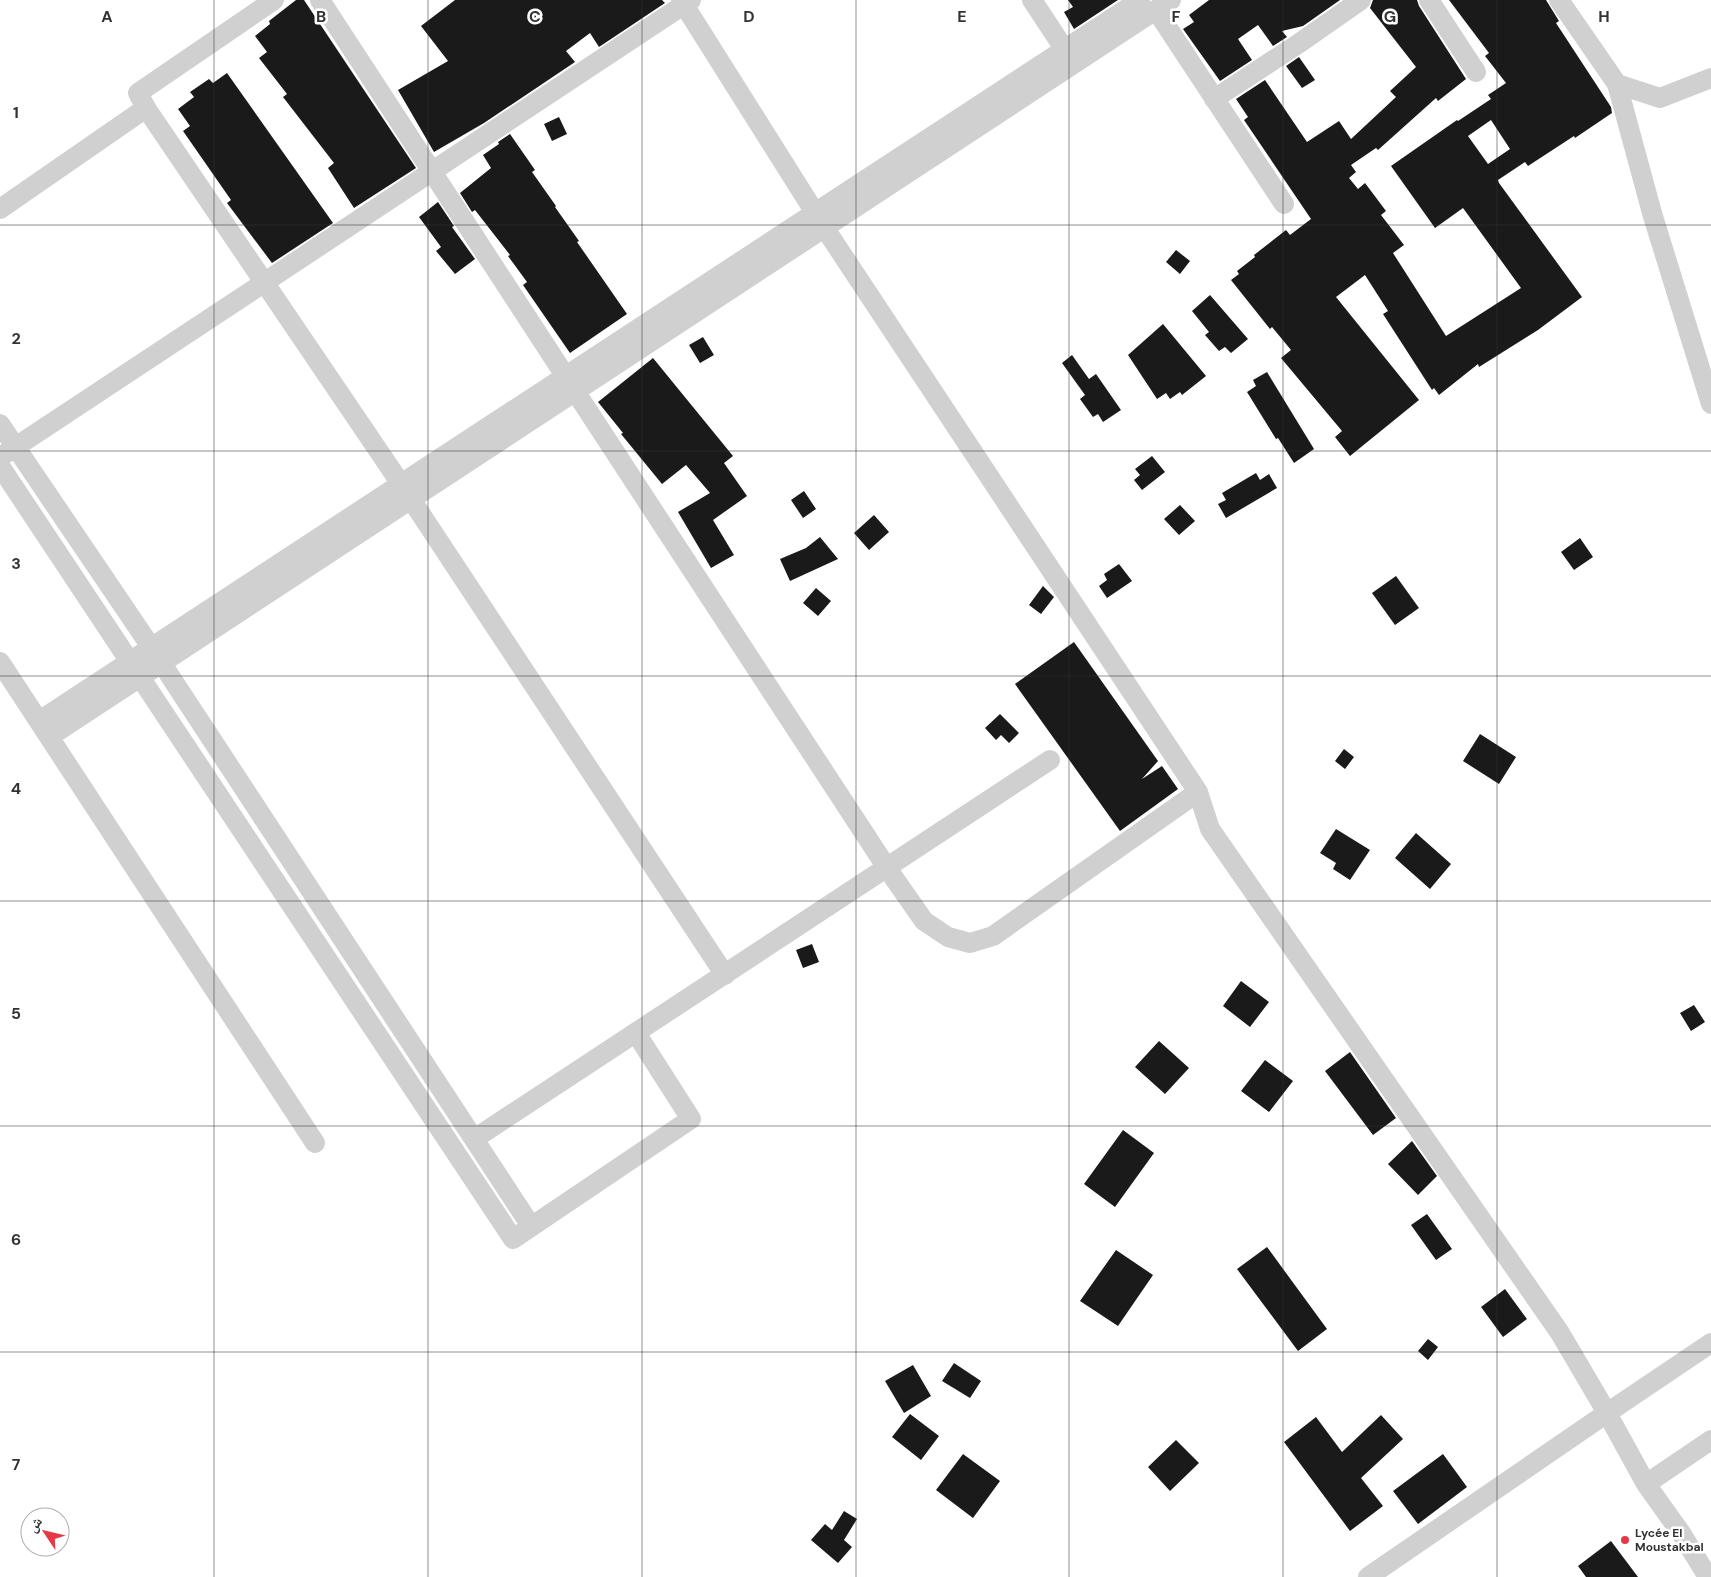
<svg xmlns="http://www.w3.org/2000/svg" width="1711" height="1577" font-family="'DM Sans','Noto Naskh Arabic',sans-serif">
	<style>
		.building { fill: #1a1a1a; fill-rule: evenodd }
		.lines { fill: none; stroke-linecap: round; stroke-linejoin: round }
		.minor { stroke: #d0d0d0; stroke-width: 20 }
		.grid { fill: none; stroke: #333; stroke-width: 1; stroke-opacity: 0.55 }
		.poi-dot { fill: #e63946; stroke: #fff; stroke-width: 2 }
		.labels { text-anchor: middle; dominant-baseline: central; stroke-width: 5; stroke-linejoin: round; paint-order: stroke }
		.poi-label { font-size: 12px; font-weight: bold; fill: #333; stroke: #fff; text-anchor: start }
		.grid-label { font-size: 16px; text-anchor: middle; font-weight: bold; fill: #333; stroke: #fff; stroke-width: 5; stroke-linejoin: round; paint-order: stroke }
	</style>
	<rect width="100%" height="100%" fill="#fff"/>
	<path class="building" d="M296 0H304L416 168 354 208 328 168 334 163 283 97 287 94 259 58 267 52 255 36 270 24 269 21Z
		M455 0H662L665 3 599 47 590 33 566 51 575 62 484 123 434 152 398 90 448 61 421 26Z
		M1068 0H1118L1074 29 1064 12 1073 7Z
		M1209 0H1340L1303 26 1282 31 1287 37 1273 46 1258 25 1238 39 1252 60 1220 81 1183 29 1194 22 1189 15Z
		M1373 0H1417L1419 6 1466 79 1438 101 1436 98 1378 150 1376 148 1351 165 1356 172 1349 178 1358 189 1365 183 1386 211 1381 215 1404 245 1393 253 1446 336 1521 288 1463 208 1435 228 1391 166 1457 120 1458 121 1491 99 1488 95 1506 83 1485 56 1489 53 1449 0H1546L1559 21 1556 23 1611 107 1612 113 1575 138 1574 136 1528 166 1525 162 1498 180 1499 183 1582 297 1538 330 1479 367 1478 364 1439 395 1434 388 1432 390 1383 314 1388 311 1365 275 1336 297 1419 400 1350 456 1335 437 1342 431 1281 358 1291 350 1272 327 1270 329 1231 280 1239 274 1237 271 1255 257 1254 255 1286 230 1290 235 1311 219 1244 120 1248 117 1236 99 1265 80 1307 142 1339 121 1351 139 1396 97 1390 91 1416 67 1370 8ZM1491 120 1510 149 1488 164 1468 136Z
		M1299 57 1315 80 1302 88 1286 66Z
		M227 73 333 223 272 263 227 203 231 200 183 131 190 126 178 109 194 97 190 92 209 79 213 83Z
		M559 117 567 134 552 141 544 124Z
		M510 134 535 170 532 172 556 206 555 207 579 241 577 242 627 314 570 353 523 285 527 282 508 256 510 255 475 210 472 212 460 193 491 168 483 155 499 144 498 142Z
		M438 202 454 226 452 227 475 259 455 274 436 251 441 247 419 217Z
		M1176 250 1190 261 1180 274 1166 262Z
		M1210 295 1248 339 1231 353 1225 347 1219 351 1205 335 1209 332 1192 311Z
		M1163 324 1206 376 1182 395 1180 392 1170 399 1166 393 1157 399 1128 355Z
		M703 337 714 355 700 363 689 345Z
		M1072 355 1089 379 1096 374 1121 410 1103 422 1098 414 1093 417 1080 399 1085 395 1062 363Z
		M653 358 733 456 724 463 747 496 713 520 734 555 711 568 678 512 710 493 686 465 662 484 621 434 623 433 598 402Z
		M1267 372 1314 449 1294 463 1278 438 1276 439 1247 392 1256 386 1253 380Z
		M1152 456 1165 472 1142 490 1134 480 1140 475 1135 469Z
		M1256 473 1260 480 1269 474 1277 488 1226 518 1218 504 1226 500 1222 493Z
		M804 491 816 509 803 518 791 500Z
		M1180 505 1195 521 1179 535 1164 519Z
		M874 515 889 532 869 550 854 533Z
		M820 537 838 559 790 581 780 559 806 548Z
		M1580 538 1593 557 1574 570 1561 552Z
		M1119 564 1132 581 1107 598 1099 586 1107 580 1104 574Z
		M1396 576 1419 608 1395 625 1372 593Z
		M1043 586 1054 597 1041 614 1029 605Z
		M816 588 831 601 818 616 803 603Z
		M1074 642 1158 761 1142 779 1162 766 1178 789 1120 831 1015 684Z
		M1000 714 1019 733 1009 743 1001 735 996 740 985 728Z
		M1480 734 1516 757 1499 784 1463 761Z
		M1344 749 1354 757 1345 769 1335 761Z
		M1336 829 1370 850 1350 880 1333 869 1336 863 1320 853Z
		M1416 833 1451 864 1430 889 1395 858Z
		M812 944 819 962 803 968 796 950Z
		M1241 981 1269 1002 1250 1027 1223 1006Z
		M1694 1005 1705 1022 1691 1031 1680 1013Z
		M1159 1041 1189 1068 1165 1094 1135 1067Z
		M1350 1052 1396 1118 1373 1135 1325 1071Z
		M1265 1060 1293 1081 1269 1112 1241 1091Z
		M1123 1130 1154 1153 1115 1207 1084 1184Z
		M1412 1141 1437 1176 1418 1195 1388 1164Z
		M1427 1214 1452 1249 1436 1260 1411 1225Z
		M1267 1247 1327 1329 1298 1351 1237 1269Z
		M1116 1250 1153 1275 1118 1326 1080 1301Z
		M1505 1289 1527 1319 1503 1337 1481 1307Z
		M1428 1339 1438 1347 1428 1360 1418 1351Z
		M954 1363 981 1381 970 1398 942 1381Z
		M913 1365 931 1396 904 1413 885 1381Z
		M910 1414 939 1436 921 1460 892 1437Z
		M1381 1415 1403 1439 1361 1478 1383 1506 1350 1531 1284 1442 1316 1417 1342 1452Z
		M1176 1440 1199 1463 1170 1491 1148 1467Z
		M963 1454 1000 1481 973 1518 936 1490Z
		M1443 1454 1467 1487 1418 1524 1393 1491Z
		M844 1511 857 1519 844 1540 852 1547 838 1563 811 1540 825 1524 832 1530Z
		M1611 1541 1638 1577H1586L1578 1566Z"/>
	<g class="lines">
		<path class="minor" d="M274 0 138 93 146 108 401 484 725 975
			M320 0 566 377
			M681 0 824 227 1198 792 1210 829 1560 1333 1607 1413 1646 1484
			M1032 0 1065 50
			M1429 0 1476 72
			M1559 0 1617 84 1660 98 1711 78
			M1156 10 1284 204
			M1617 84 1652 213 1711 404
			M1214 99 1298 44 1361 0
			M0 209 146 108
			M575 391 887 868 924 921 948 937 970 943 993 936 1198 792
			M0 424 151 647 531 1226
			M5 454 691 0
			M0 466 513 1239 691 1119 636 1033
			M0 662 315 1143
			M39 721 1140 0
			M49 737 1171 0
			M474 1139 1050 760
			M1368 1577 1607 1413 1711 1343
			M1708 1577 1681 1533 1646 1484 1711 1440"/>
	</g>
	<path class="grid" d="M214 0V1577M428 0V1577M642 0V1577M856 0V1577M1069 0V1577M1283 0V1577M1497 0V1577M0 225H1711M0 451H1711M0 676H1711M0 901H1711M0 1126H1711M0 1352H1711"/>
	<circle class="poi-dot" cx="1625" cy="1540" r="5"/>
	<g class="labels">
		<g class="poi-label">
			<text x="1635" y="1533">Lycée El<tspan x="1635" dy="14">Moustakbal</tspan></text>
		</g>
	</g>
	<g class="grid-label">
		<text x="107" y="22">A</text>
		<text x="321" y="22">B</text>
		<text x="535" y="22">C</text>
		<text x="749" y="22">D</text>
		<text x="962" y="22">E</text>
		<text x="1176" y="22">F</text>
		<text x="1390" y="22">G</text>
		<text x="1604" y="22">H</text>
		<text x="16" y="118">1</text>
		<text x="16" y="344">2</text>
		<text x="16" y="569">3</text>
		<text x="16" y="794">4</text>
		<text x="16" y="1019">5</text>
		<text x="16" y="1245">6</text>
		<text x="16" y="1470">7</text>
	</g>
	<g transform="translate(45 1532) rotate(305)"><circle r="24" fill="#ffffff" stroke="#adadad"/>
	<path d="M0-4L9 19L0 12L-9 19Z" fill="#e63946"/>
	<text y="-8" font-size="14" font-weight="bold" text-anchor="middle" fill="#333333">ش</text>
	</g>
</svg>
